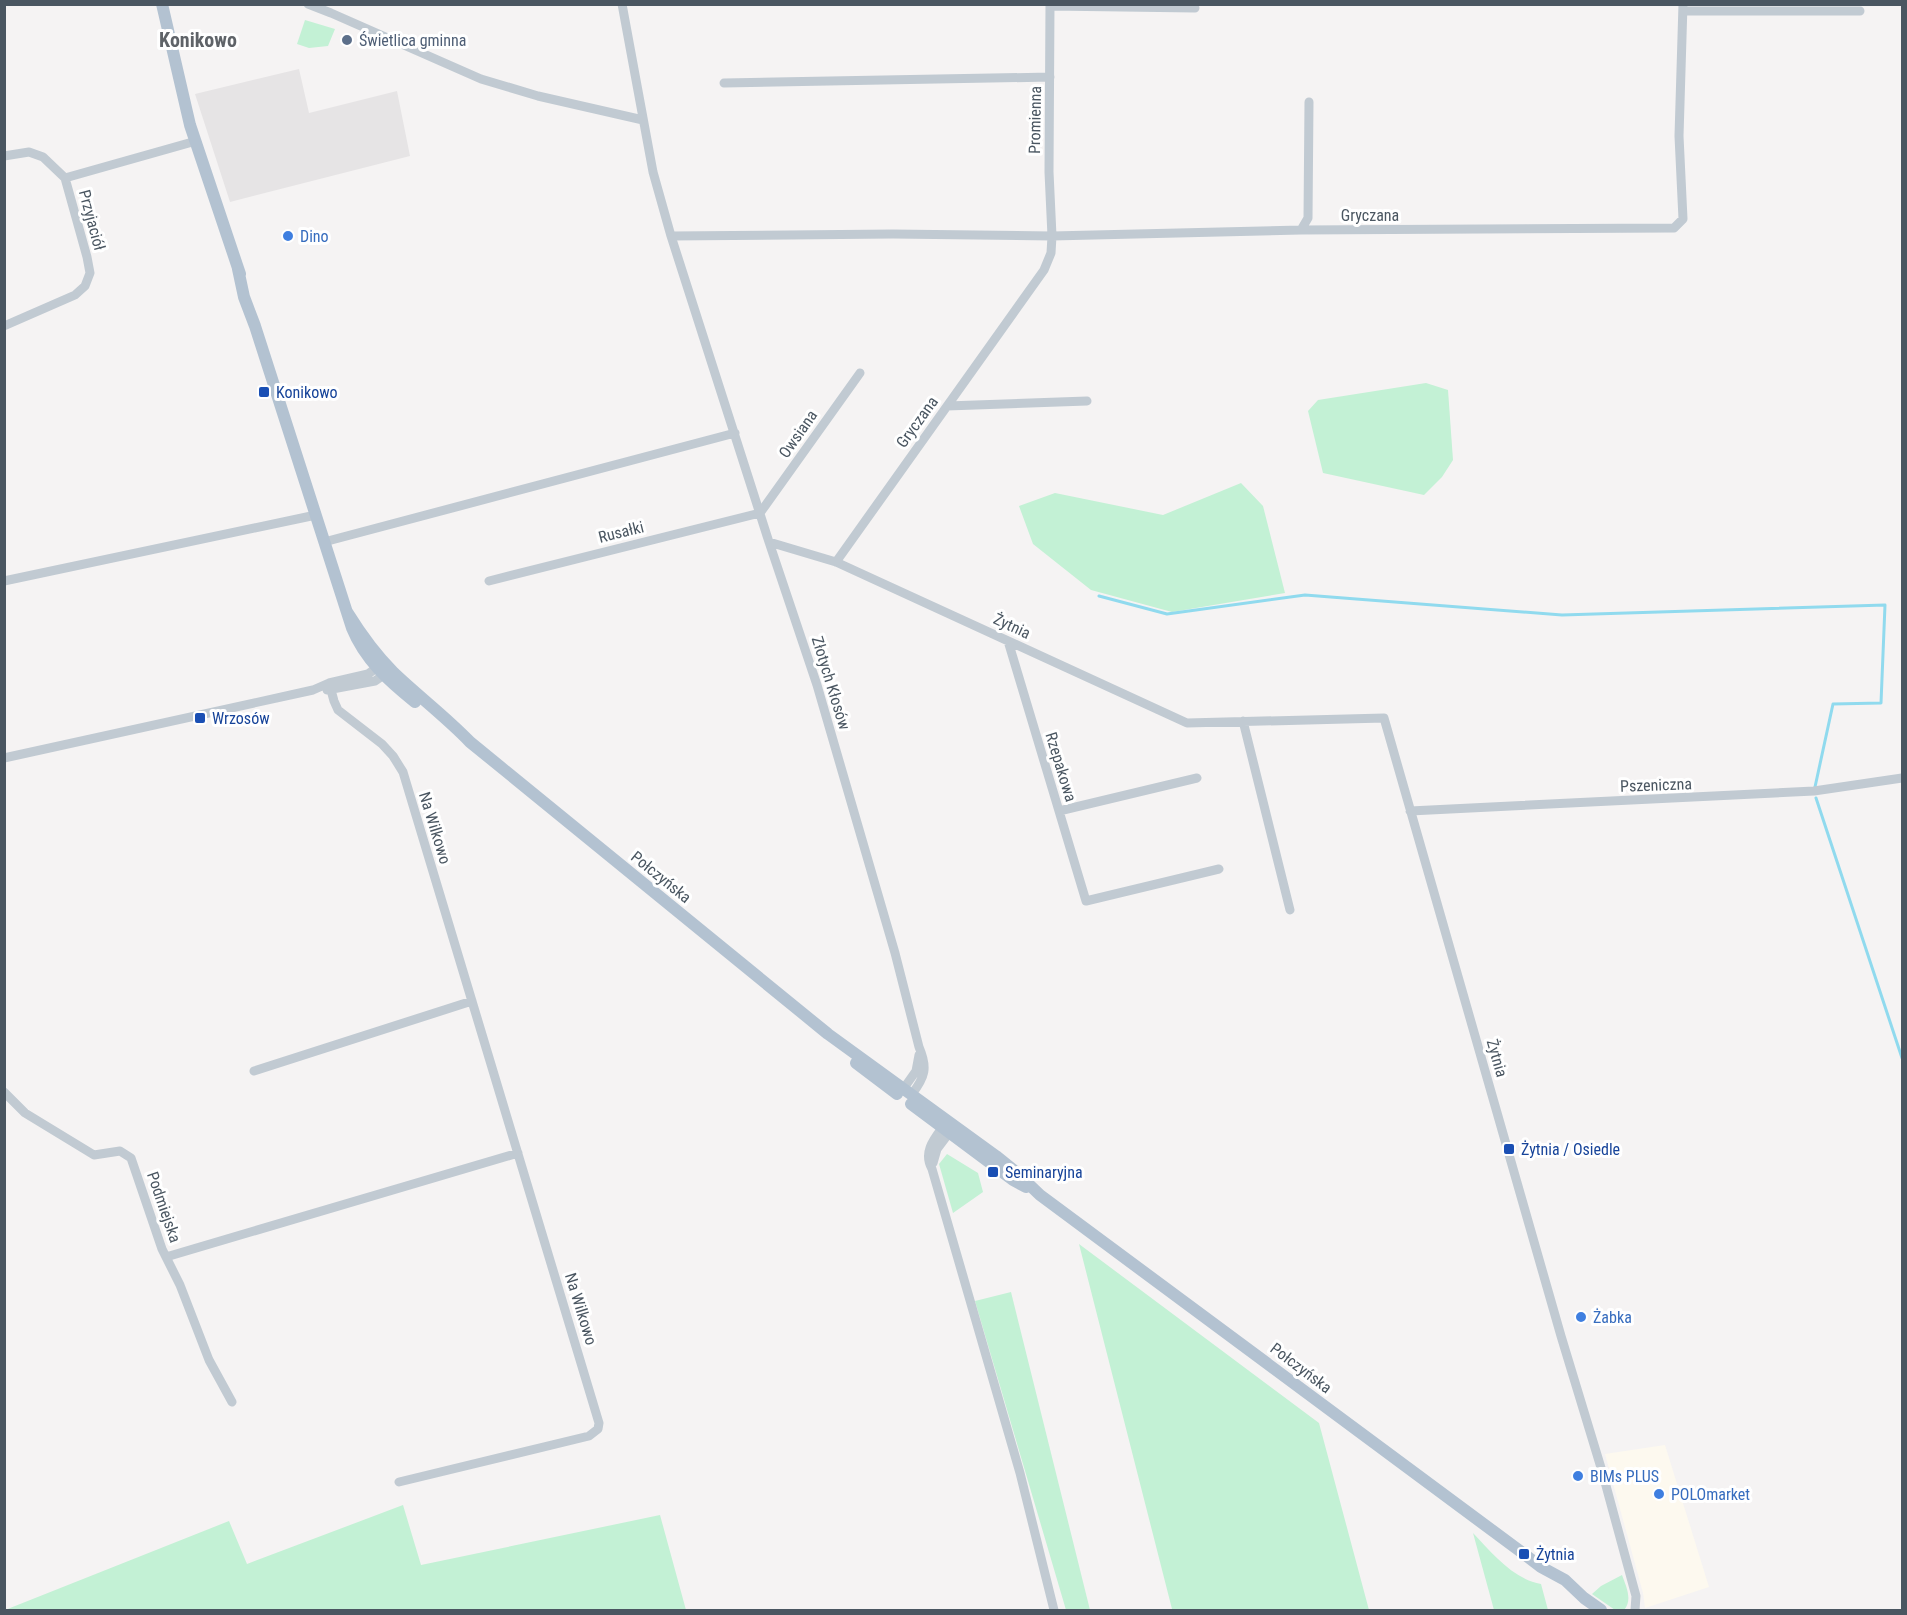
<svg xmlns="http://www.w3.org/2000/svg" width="1907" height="1615" font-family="'Roboto Condensed',sans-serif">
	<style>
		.commercial { fill: #fdf9ef }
		.education { fill: #e6e4e5 }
		.green { fill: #c3f1d5 }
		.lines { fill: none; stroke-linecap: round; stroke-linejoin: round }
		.stream { stroke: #90daee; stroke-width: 3 }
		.minor { stroke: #c1cad2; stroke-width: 9 }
		.major { stroke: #b3c2d1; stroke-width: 12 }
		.service-dot { fill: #5c6f8a; stroke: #fff; stroke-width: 2 }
		.shop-dot { fill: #3f7fe0; stroke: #fff; stroke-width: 2 }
		.transit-dot { fill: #1a4fb4; stroke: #fff; stroke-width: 2 }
		.labels { text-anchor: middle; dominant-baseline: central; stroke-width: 6; stroke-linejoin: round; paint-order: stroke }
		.service-label { font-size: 16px; fill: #4e5e75; stroke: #fff; text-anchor: start }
		.street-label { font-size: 16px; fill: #4a5661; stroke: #fff }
		.shop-label { font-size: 16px; fill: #366cbe; stroke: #fff; text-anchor: start }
		.transit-label { font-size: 16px; fill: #164399; stroke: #fff; text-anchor: start }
		.quarter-label { font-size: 20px; font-weight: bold; fill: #5f6368; stroke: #fff }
	</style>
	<rect width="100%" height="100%" fill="#f5f3f3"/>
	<path class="commercial" d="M1665 1445 1709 1587 1645 1608 1643 1593 1605 1454Z"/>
	<path class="education" d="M299 69 309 113 397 91 410 156 230 202 195 94Z"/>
	<path class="green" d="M305 20 335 29 328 46 309 48 297 44Z
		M1426 383 1448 390 1453 460 1442 477 1424 495 1323 473 1308 411 1318 400Z
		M1241 483 1263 506 1285 593 1172 612 1091 590 1033 544 1019 506 1055 493 1163 515Z
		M947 1154 978 1173 983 1192 953 1213 939 1164Z
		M1079 1244 1319 1423 1369 1610H1170L1172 1609Z
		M1011 1292 1090 1610H1066L975 1301Z
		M403 1505 421 1565 660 1515 686 1610H5L229 1521 247 1564Z
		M1473 1533C1492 1553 1513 1579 1541 1584L1548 1610H1494Z
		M1622 1575C1626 1586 1633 1600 1624 1610H1615L1592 1594 1601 1586Z"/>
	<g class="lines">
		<path class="stream" d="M1099 596 1167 614 1305 595 1562 615 1885 605 1881 703 1833 704 1815 787
			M1816 798 1902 1058"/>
		<path class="minor" d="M308 4 331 13 481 79 538 96 643 120
			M622 4 653 172 671 236 769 542 817 685 895 953 919 1047C928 1068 925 1077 912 1094
			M1050 6 1195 8
			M1683 11H1860
			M724 83 1050 77
			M4 156 29 152 43 157 65 178 87 257 90 273 85 286 75 295 4 326
			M65 178 196 141
			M1301 230 1308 218 1309 102
			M671 236 893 234 1052 236 1301 230 1674 228 1683 219 1679 136 1683 4
			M947 406 1087 401
			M324 542 735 433
			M769 542 836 562 1187 723 1384 718 1561 1336 1602 1471 1636 1596 1635 1610
			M836 562 1044 270 1051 253 1052 236 1049 172 1050 4
			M4 581 316 515
			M489 581 760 513 860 373
			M1008 641 1086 901 1219 869
			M327 690 375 681 388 672
			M331 690 334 701 338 710 382 744 393 756 403 772 599 1423 598 1429 589 1436 399 1482
			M1243 721 1290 910
			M4 758 313 690 329 683 368 674 382 664
			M1059 811 1197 778
			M1410 811 1814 791 1902 778
			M254 1071 472 1001
			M904 1088 916 1071 919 1055
			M4 1092 25 1113 94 1155 120 1151 131 1158 162 1249 180 1285 209 1360 232 1402
			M942 1128C933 1140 923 1153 932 1169L1020 1473 1054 1610
			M933 1163 937 1149 949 1133
			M166 1257 518 1153"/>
		<path class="major" d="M162 4 190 125 240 274
			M238 269 244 297 255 326 352 628C365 660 389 681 415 702
			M347 612C360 633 375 654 393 672 418 696 446 717 470 742L828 1034 996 1156 1017 1173 1040 1195 1524 1554 1541 1567 1565 1580 1584 1598 1601 1610
			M856 1063 897 1094
			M911 1104 1013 1180 1026 1187"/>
	</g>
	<circle class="service-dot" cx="347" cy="40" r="6"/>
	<g class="shop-dot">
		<circle cx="288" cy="236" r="6"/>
		<circle cx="1581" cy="1317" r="6"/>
		<circle cx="1578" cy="1476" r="6"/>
		<circle cx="1659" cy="1494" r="6"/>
	</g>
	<g class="transit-dot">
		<rect x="258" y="386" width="12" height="12" rx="3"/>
		<rect x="194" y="712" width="12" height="12" rx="3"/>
		<rect x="1503" y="1143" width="12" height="12" rx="3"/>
		<rect x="987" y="1166" width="12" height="12" rx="3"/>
		<rect x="1518" y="1548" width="12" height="12" rx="3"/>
	</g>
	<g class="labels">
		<g class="service-label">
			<text x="359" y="40">Świetlica gminna</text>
		</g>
		<g class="street-label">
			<text transform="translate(1035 120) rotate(-89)">Promienna</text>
			<text x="1370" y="215">Gryczana</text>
			<text transform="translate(92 220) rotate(75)">Przyjaciół</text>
			<text transform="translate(917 422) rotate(-54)">Gryczana</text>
			<text transform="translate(798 434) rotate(-55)">Owsiana</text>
			<text transform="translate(621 532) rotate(-14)">Rusałki</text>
			<text transform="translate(1012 626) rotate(25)">Żytnia</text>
			<text transform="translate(831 683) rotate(73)">Złotych Kłosów</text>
			<text transform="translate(1061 767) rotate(73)">Rzepakowa</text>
			<text transform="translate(1656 785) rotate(-2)">Pszeniczna</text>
			<text transform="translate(435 828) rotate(73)">Na Wilkowo</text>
			<text transform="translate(661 877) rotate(39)">Połczyńska</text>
			<text transform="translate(1497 1058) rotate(74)">Żytnia</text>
			<text transform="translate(164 1207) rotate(71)">Podmiejska</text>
			<text transform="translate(581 1309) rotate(73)">Na Wilkowo</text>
			<text transform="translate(1301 1368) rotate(37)">Połczyńska</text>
		</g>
		<g class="shop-label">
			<text x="300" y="236">Dino</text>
			<text x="1593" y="1317">Żabka</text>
			<text x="1590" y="1476">BIMs PLUS</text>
			<text x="1671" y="1494">POLOmarket</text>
		</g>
		<g class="transit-label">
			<text x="276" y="392">Konikowo</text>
			<text x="212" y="718">Wrzosów</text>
			<text x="1521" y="1149">Żytnia / Osiedle</text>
			<text x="1005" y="1172">Seminaryjna</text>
			<text x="1536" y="1554">Żytnia</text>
		</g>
		<g class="quarter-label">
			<text x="198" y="40">Konikowo</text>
		</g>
	</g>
	<rect width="1907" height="1615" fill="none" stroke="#4a5661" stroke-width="12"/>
</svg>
